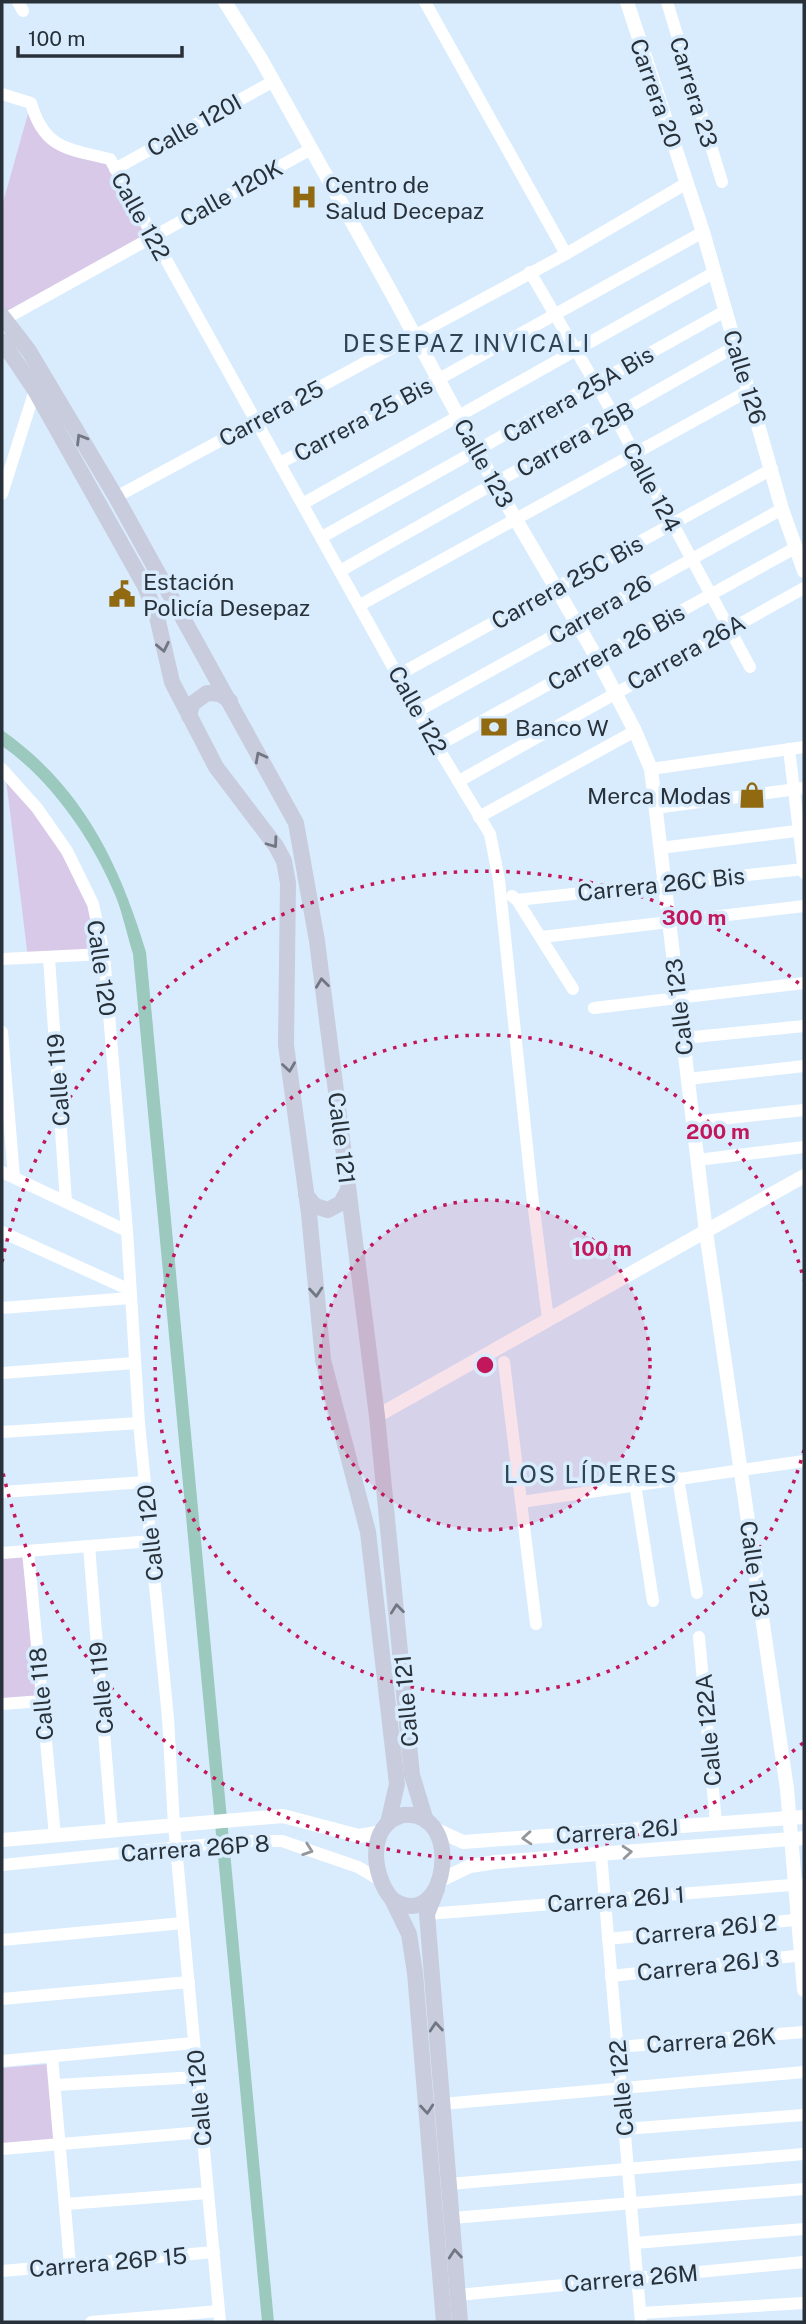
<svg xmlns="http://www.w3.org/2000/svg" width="806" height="2324" viewBox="0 0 806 2324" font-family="'Public Sans',sans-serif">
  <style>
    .green { fill: #d8c9e8 }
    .water { fill: #9bc9bd }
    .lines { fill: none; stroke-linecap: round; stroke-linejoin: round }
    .minor { stroke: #fff; stroke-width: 12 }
    .tertiary { stroke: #fff; stroke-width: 14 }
    .secondary { stroke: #c8ccdd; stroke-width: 16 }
    .oneway { stroke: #707783 }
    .oneway2 { stroke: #94989c }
    .ring { fill: none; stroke: #c2185b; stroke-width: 3.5; stroke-dasharray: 3.5 7 }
    .labels { text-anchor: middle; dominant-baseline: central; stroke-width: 7; stroke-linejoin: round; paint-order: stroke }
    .street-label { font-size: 23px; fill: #283139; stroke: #d8ecfd }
    .poi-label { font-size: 23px; fill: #283139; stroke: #d8ecfd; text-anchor: start }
    .neighbourhood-label { font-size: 24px; letter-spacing: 2px; fill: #2e4353; stroke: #d8ecfd }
    .centre { fill: #c2185b; stroke: #d8ecfd; stroke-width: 3.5 }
    .ring-label { font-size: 21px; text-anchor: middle; font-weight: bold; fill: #c2185b; stroke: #d8ecfd; stroke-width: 7; stroke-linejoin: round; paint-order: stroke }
  </style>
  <rect width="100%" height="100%" fill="#d8ecfd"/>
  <g class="green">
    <polygon points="31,103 47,138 110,159 152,236 10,315 2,307 2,206"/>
    <polygon points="5,771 37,808 93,904 104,954 28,958"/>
    <polygon points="28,1551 42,1701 2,1704 2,1553"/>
    <polygon points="48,2064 55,2139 2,2144 2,2068"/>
  </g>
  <path class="water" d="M2,730C81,785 119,862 146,952L274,2322H262L133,954C127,935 123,915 116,897C93,841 52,781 2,746Z"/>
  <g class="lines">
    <g class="minor">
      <polyline points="18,2 23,11"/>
      <polyline points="425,2 566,254"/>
      <polyline points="667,2 722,182"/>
      <path d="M2,94L31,103C44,149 68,149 110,159L437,746L490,834L499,880L532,1194L548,1319"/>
      <polyline points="115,169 272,82"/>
      <polyline points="530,272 615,417 750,667"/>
      <polyline points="5,319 311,149"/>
      <polyline points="280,463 439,379 703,232"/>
      <polyline points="2,494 35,390"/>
      <polyline points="116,497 566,254 687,183"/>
      <polyline points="304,503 715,272"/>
      <polyline points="322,537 725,311"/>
      <polyline points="340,571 736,346"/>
      <polyline points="360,605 748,391"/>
      <polyline points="398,675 772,469"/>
      <polyline points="418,711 782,509"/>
      <polyline points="437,746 795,548"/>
      <polyline points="789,749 804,873"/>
      <polyline points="2,769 37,808 67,851 93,904 104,954 127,1231 139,1423 168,1718 174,1825 220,2322"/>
      <polyline points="651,769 804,747"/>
      <polyline points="459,781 804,588"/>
      <polyline points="655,808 804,788"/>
      <polyline points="479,817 635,731"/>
      <polyline points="660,848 804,830"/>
      <polyline points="512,896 517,900 573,989"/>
      <polyline points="517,900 804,869"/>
      <polyline points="542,937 804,906"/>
      <polyline points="49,958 66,1202"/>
      <polyline points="2,959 104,954"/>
      <polyline points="594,1008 804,983"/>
      <polyline points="2,1032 14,1177"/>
      <polyline points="684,1038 804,1026"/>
      <polyline points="687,1079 804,1066"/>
      <polyline points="693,1122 804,1110"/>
      <polyline points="697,1160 804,1147"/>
      <polyline points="2,1172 127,1231"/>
      <polyline points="2,1232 130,1290"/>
      <polyline points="2,1308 130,1298"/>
      <polyline points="504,1362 536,1624"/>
      <polyline points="2,1373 134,1363"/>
      <polyline points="2,1432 139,1423"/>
      <polyline points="678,1478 697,1593"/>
      <polyline points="635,1484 653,1601"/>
      <polyline points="2,1492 145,1482"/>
      <polyline points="521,1502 804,1461"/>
      <polyline points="89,1546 112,1831"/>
      <polyline points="28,1551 55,1836"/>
      <polyline points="2,1553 152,1541"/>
      <polyline points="699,1637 716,1823"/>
      <polyline points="2,1704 42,1701"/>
      <polyline points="601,1854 641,2322"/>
      <polyline points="2,1865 241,1841 282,1841 358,1867 380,1880"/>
      <polyline points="427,1914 804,1884"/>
      <polyline points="608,1939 804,1919"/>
      <polyline points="2,1940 183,1923"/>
      <polyline points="611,1976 804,1955"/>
      <polyline points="2,1999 189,1982"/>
      <polyline points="617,2047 804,2032"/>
      <polyline points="52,2057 70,2265"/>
      <polyline points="2,2061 194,2043"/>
      <polyline points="56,2085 198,2077"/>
      <polyline points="442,2104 804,2072"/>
      <polyline points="625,2129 804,2115"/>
      <polyline points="2,2149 203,2132"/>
      <polyline points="449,2184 804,2154"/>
      <polyline points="66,2204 208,2193"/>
      <polyline points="452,2218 804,2189"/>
      <polyline points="635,2243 804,2229"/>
      <polyline points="2,2271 214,2252"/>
      <polyline points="458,2295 804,2262"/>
      <polyline points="641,2313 804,2303"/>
      <polyline points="91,2322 219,2311"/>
    </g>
    <g class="tertiary">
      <polyline points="225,2 261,59 391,292 495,484 597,658 635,731 651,769 706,1232 787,1789 804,1990"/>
      <polyline points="627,2 703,232 782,509 804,571"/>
      <polyline points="377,1416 804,1176"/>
      <polyline points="433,1828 463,1842 804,1817"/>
      <polyline points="2,1840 283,1816 359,1836 382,1832"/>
      <polyline points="441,1880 470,1866 496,1862 804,1838"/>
    </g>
    <g class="secondary">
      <polyline points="2,316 29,351 116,497 296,823 317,941 377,1416 412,1775 426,1821"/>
      <polyline points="2,341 35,390 145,586 157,617 172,682 216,767 276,846 284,861 288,883 286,1045 309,1214 323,1360 368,1532 397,1784 388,1823"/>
      <polyline points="189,716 192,704 207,693 220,694 230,701"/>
      <polyline points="306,1195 315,1206 328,1210 341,1203 348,1190"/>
      <path d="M403,1815C466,1808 447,1937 392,1899C372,1876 366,1825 403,1815Z"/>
      <polyline points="437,1889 427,1914 460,2322"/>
      <polyline points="392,1899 409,1934 415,1973 444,2322"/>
    </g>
  </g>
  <defs><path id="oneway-chevron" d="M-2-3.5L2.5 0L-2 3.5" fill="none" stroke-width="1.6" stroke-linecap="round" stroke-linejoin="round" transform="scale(1.75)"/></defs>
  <g class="oneway">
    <use href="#oneway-chevron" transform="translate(81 439) rotate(-121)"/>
    <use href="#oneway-chevron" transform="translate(163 647) rotate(78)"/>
    <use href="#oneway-chevron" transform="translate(260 757) rotate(-118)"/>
    <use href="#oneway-chevron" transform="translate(273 843) rotate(54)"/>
    <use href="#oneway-chevron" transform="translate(322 983) rotate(-97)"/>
    <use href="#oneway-chevron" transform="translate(289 1067) rotate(82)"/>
    <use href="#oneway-chevron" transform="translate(316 1292) rotate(85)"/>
    <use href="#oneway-chevron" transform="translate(397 1609) rotate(-96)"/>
    <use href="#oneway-chevron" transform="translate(436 2027) rotate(-95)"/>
    <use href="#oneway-chevron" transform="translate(427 2109) rotate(85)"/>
    <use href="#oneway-chevron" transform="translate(455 2254) rotate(-95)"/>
  </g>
  <g class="oneway2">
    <use href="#oneway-chevron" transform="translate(527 1838) rotate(176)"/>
    <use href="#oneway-chevron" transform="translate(308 1850) rotate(19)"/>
    <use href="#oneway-chevron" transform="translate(627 1852) rotate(-5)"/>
  </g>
  <circle cx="485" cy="1365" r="165" fill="#c2185b" fill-opacity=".12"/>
  <g class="ring">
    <circle cx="485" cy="1365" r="165"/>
    <path d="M804 1450A330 330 0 1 1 804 1280"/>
    <path d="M803 1743A494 494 0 0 1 2 1468M2 1262A494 494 0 0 1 803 987"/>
  </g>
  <defs>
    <symbol id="hospital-bare" viewBox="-9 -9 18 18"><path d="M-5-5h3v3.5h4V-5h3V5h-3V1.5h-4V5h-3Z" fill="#916911" stroke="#d8ecfd" stroke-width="2.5" paint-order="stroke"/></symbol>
    <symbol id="civic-bare" viewBox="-9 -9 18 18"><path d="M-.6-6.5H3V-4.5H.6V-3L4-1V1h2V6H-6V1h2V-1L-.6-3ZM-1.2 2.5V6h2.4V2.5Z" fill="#916911" stroke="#d8ecfd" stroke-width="2.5" paint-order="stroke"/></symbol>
    <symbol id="bank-bare" viewBox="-9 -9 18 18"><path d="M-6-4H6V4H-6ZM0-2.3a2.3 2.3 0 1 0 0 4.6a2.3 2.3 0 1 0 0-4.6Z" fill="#916911" stroke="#d8ecfd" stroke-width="2.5" paint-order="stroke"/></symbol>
    <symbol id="shop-bare" viewBox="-9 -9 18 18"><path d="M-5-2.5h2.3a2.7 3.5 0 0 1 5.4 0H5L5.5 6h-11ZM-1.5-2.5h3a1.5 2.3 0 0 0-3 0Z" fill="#916911" stroke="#d8ecfd" stroke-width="2.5" paint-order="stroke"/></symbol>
  </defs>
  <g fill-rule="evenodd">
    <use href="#hospital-bare" x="285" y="178" width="38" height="38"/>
    <use href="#civic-bare" x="103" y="575" width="38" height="38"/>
    <use href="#bank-bare" x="475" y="708" width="38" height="38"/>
    <use href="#shop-bare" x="733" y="776" width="38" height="38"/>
  </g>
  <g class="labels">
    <g class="street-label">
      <text transform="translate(694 92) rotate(73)">Carrera 23</text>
      <text transform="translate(656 93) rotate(71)">Carrera 20</text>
      <text transform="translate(194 125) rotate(-29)">Calle 120I</text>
      <text transform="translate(231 193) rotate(-29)">Calle 120K</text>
      <text transform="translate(141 216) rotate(61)">Calle 122</text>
      <text transform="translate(745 377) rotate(73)">Calle 126</text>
      <text transform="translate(578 394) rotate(-30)">Carrera 25A Bis</text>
      <text transform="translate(271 413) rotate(-28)">Carrera 25</text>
      <text transform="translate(363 419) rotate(-28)">Carrera 25 Bis</text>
      <text transform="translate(575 439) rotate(-29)">Carrera 25B</text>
      <text transform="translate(484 463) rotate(61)">Calle 123</text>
      <text transform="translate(652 487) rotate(62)">Calle 124</text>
      <text transform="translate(567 582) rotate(-29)">Carrera 25C Bis</text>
      <text transform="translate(600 609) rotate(-30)">Carrera 26</text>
      <text transform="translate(616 647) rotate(-29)">Carrera 26 Bis</text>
      <text transform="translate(686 652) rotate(-29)">Carrera 26A</text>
      <text transform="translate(418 710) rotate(61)">Calle 122</text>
      <text transform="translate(661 884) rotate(-6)">Carrera 26C Bis</text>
      <text transform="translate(102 968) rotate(82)">Calle 120</text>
      <text transform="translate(679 1007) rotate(-97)">Calle 123</text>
      <text transform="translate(58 1080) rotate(-94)">Calle 119</text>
      <text transform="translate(342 1138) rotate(83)">Calle 121</text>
      <text transform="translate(150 1533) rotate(-96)">Calle 120</text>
      <text transform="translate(755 1569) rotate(82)">Calle 123</text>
      <text transform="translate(101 1688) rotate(-95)">Calle 119</text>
      <text transform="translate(41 1694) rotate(-95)">Calle 118</text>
      <text transform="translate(406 1701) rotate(-95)">Calle 121</text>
      <text transform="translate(708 1730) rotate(-95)">Calle 122A</text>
      <text transform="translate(617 1831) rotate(-4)">Carrera 26J</text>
      <text transform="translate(195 1848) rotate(-4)">Carrera 26P 8</text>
      <text transform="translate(616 1899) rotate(-4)">Carrera 26J 1</text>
      <text transform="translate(706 1929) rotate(-6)">Carrera 26J 2</text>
      <text transform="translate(708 1965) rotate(-6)">Carrera 26J 3</text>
      <text transform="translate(711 2040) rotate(-4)">Carrera 26K</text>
      <text transform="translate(621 2088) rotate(-95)">Calle 122</text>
      <text transform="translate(199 2098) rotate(-95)">Calle 120</text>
      <text transform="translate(108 2262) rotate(-5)">Carrera 26P 15</text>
      <text transform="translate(631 2278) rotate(-5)">Carrera 26M</text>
    </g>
    <g class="poi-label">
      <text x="325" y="184">Centro de<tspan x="325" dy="26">Salud Decepaz</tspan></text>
      <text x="143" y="581">Estación<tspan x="143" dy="26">Policía Desepaz</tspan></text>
      <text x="515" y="727">Banco W</text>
      <text x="731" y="795" text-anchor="end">Merca Modas</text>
    </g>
    <g class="neighbourhood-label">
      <text x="467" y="343">DESEPAZ INVICALI</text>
      <text x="591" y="1474">LOS LÍDERES</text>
    </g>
  </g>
  <circle cx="485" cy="1365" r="10" class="centre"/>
  <g class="ring-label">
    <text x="694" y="925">300 m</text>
    <text x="718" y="1139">200 m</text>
    <text x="602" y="1256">100 m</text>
  </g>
  <rect width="806" height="2324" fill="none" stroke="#283139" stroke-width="7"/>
  <path d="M18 46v10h164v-10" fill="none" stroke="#283139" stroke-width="3.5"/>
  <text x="28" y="46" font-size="21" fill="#283139" stroke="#d8ecfd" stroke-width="5" paint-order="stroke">100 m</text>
</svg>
